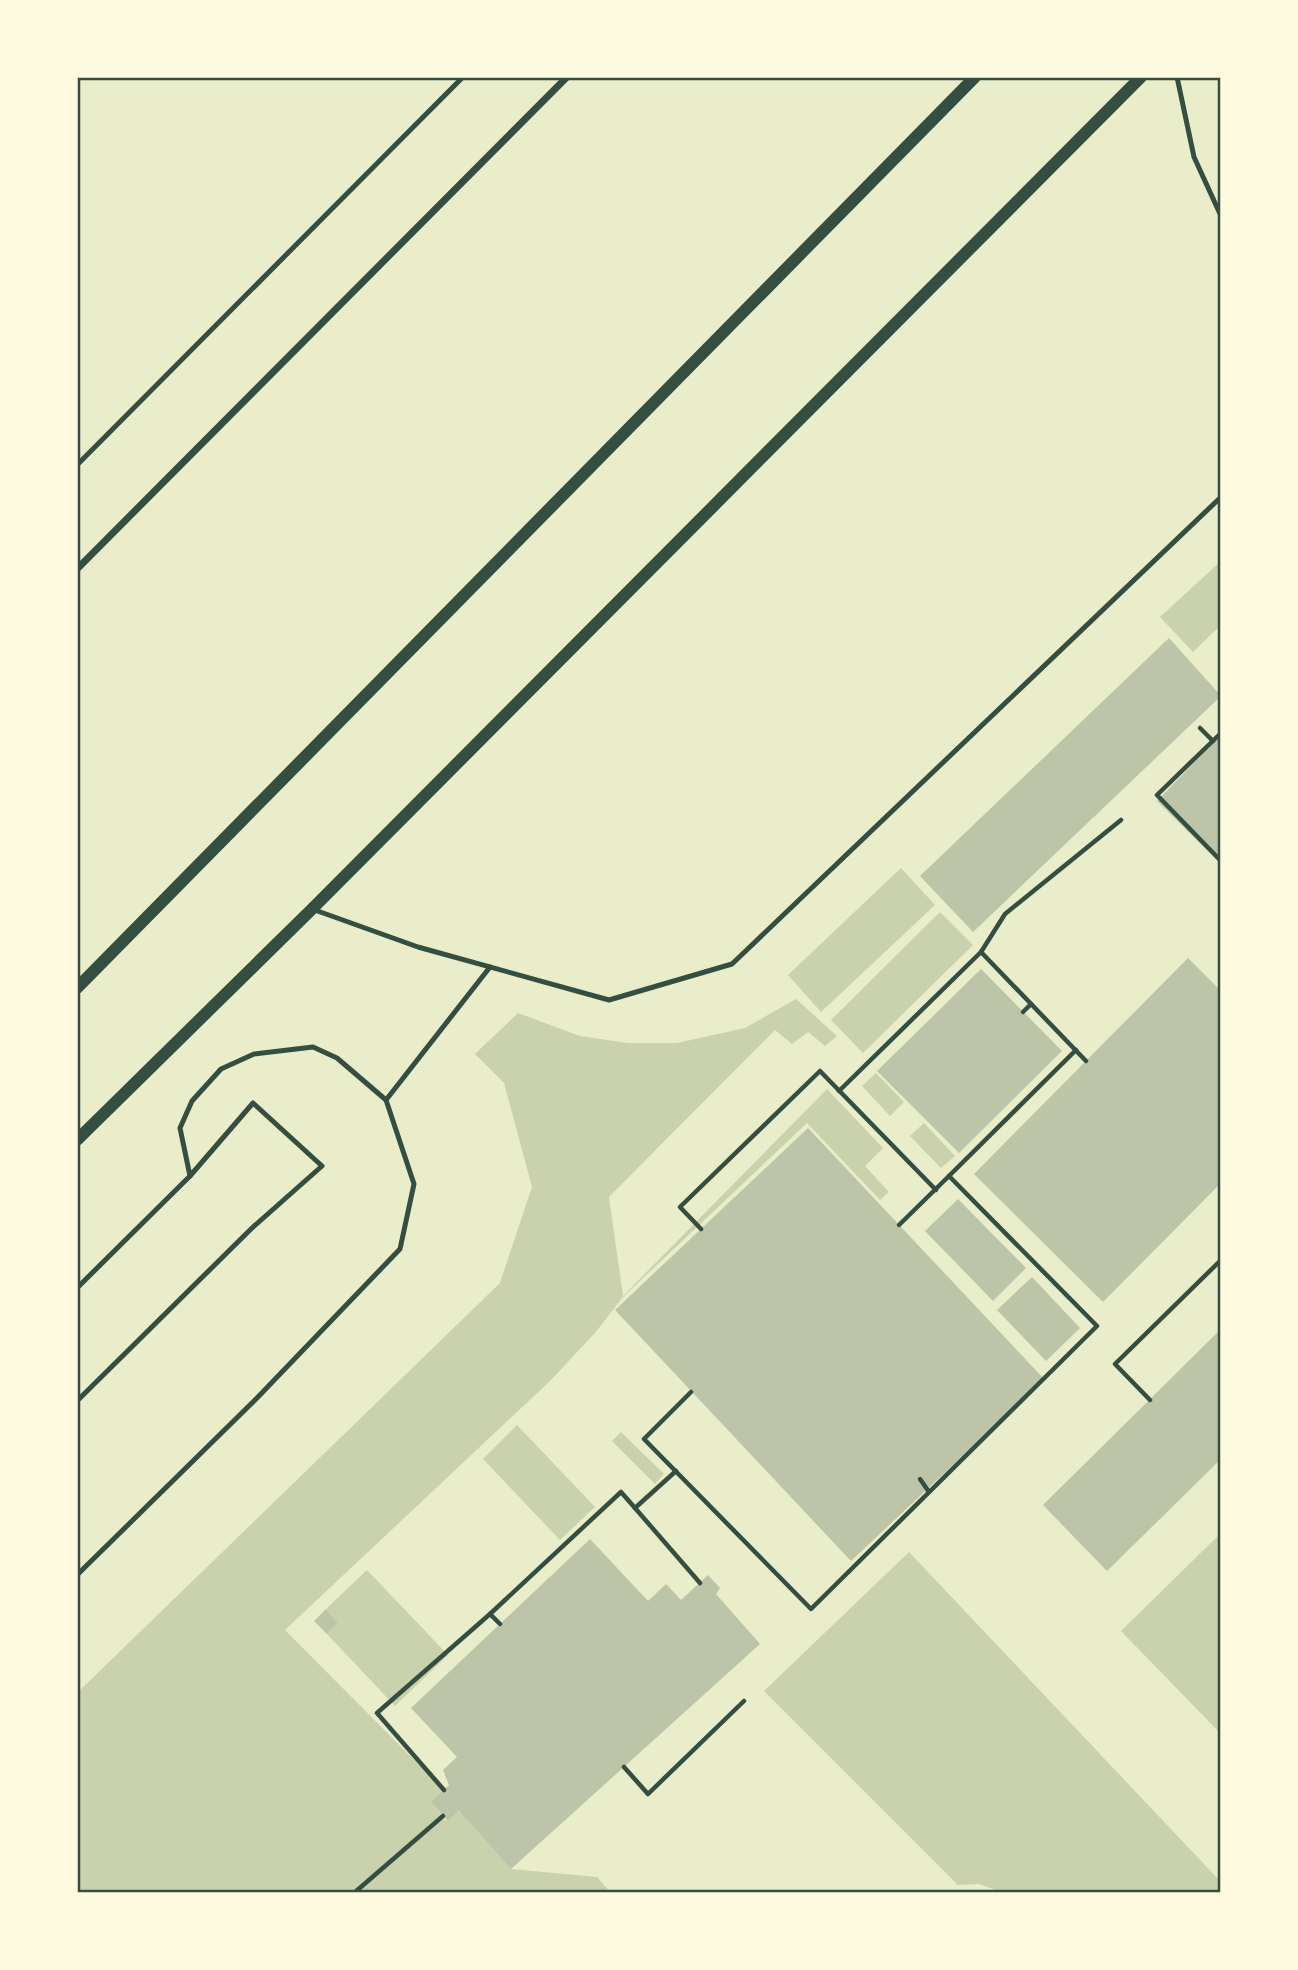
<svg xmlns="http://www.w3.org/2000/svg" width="1298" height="1970" viewBox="0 0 1298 1970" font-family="'Alegreya Sans',sans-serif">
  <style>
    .green { fill: #cad2ad }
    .building { fill: #bcc5a7 }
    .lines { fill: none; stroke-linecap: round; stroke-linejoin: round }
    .path { stroke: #344e41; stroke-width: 4.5 }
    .service { stroke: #344e41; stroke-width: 5 }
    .minor { stroke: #344e41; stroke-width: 7 }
    .tertiary { stroke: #344e41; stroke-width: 12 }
    .neatline { fill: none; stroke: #344e41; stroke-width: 2.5 }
  </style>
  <rect width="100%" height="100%" fill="#e9edc9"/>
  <g class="green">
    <polygon points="1221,561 1221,625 1193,652 1160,617"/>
    <polygon points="901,868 935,905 821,1012 788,975"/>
    <polygon points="940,912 973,945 863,1053 831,1020"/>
    <polygon points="796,999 837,1036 825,1046 808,1032 792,1044 775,1030 609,1197 623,1296 827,1089 883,1148 865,1166 889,1192 880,1200 807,1123 623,1297 595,1333 550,1381 285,1630 444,1790 431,1802 443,1816 354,1893 77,1893 77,1693 500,1283 532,1187 504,1083 475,1054 518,1013 580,1036 628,1043 677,1043 745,1028"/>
    <polygon points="876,1073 904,1102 890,1116 862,1086"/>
    <polygon points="924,1123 955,1156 941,1168 910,1136"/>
    <polygon points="517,1425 595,1507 560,1540 483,1459"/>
    <polygon points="621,1432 664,1474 655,1484 612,1441"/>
    <polygon points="1221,1533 1221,1734 1121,1631"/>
    <polygon points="909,1552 1221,1882 1221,1893 1004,1893 979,1884 958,1885 764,1691"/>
    <polygon points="367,1570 448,1655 395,1706 327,1634 338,1623 326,1609"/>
    <polygon points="459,1811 511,1869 597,1877 611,1893 355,1893 443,1819 448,1821"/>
  </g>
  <g class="building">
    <polygon points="1169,638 1221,696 973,932 920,876"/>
    <polygon points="1221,735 1221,864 1157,801"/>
    <polygon points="1188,958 1221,991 1221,1183 1103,1302 974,1174"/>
    <polygon points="981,969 1062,1051 959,1153 877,1071"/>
    <polygon points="808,1128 1044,1379 851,1561 615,1310"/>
    <polygon points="958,1199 1026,1268 993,1301 925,1231"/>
    <polygon points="1032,1277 1080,1328 1046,1361 997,1310"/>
    <polygon points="1221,1329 1221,1459 1107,1571 1043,1505"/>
    <polygon points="590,1539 648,1601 666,1584 681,1600 708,1575 720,1588 716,1594 760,1644 511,1869 459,1811 448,1821 431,1802 449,1785 443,1770 457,1757 411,1708"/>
    <polygon points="326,1609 338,1623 327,1634 314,1621"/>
  </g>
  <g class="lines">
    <g class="path">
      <polyline points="1200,728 1213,741"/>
      <polyline points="1221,733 1157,795 1221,861"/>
      <polyline points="1023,1012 1031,1004"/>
      <polyline points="1086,1061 981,952 1005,914 1121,820"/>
      <polyline points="839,1091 981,952"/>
      <polyline points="899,1225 949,1176"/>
      <polyline points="701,1229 680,1207 820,1071 936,1190"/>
      <polyline points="691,1392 644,1439 811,1609 1097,1326 949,1176 1076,1050"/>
      <polyline points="1150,1400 1115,1364 1221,1260"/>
      <polyline points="920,1479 929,1492"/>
      <polyline points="635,1508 700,1583"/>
      <polyline points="500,1624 490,1614 621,1492 635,1508 676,1471"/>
      <polyline points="624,1767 648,1794 744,1701"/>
      <polyline points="444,1790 377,1713 490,1614"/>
      <polyline points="354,1893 443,1816"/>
    </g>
    <g class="service">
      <polyline points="1177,77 1194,157 1221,216"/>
      <polyline points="77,465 463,77"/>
      <polyline points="312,909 418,947 609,1000 732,964 1221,497"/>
      <polyline points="386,1100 490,967"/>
      <polyline points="77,1288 190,1176"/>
      <polyline points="77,1401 252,1228 322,1166 253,1103 190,1176 180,1128 192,1101 221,1069 254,1054 313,1047 337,1058 386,1100 414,1184 400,1249 257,1398 77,1575"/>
    </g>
    <polyline class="minor" points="77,569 567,77"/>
    <g class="tertiary">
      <polyline points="77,988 975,77"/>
      <polyline points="77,1140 312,909 1141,77"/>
    </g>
  </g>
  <rect width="1298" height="1970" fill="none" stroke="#fefae0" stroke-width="158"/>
  <rect x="79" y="79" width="1140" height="1812" class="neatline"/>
</svg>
